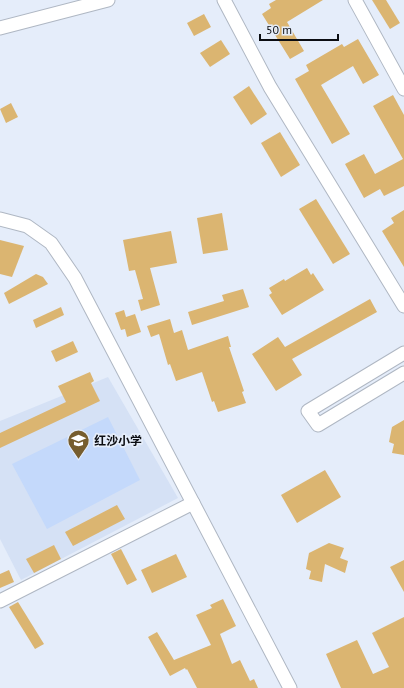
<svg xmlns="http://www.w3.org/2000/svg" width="404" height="688" viewBox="0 0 404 688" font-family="'PT Sans','Noto Sans SC',sans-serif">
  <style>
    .built { fill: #d5e1f5 }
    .green { fill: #c4d9fb }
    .building { fill: #dbb571 }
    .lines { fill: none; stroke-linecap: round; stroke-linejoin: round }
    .minor-casing { stroke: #afb7c3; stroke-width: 15 }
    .minor { stroke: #fff; stroke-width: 13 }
    .labels { text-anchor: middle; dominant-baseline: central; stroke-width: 3.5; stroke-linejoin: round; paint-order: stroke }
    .poi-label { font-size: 12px; font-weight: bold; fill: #0b0d12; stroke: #e5edfa; text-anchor: start }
  </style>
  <rect width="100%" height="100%" fill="#e5edfa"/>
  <polygon class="built" points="108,377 178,498 21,580 0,539 0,421"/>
  <polygon class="green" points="108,417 140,480 47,529 12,464"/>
  <g class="building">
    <polygon points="276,0 323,0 287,22 304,51 290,59 262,14 271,8 269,4"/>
    <polygon points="372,0 386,0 400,23 390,29"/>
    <polygon points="204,14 211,27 194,36 187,23"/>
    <polygon points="358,39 379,75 363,84 353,66 321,85 350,134 332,144 295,79 309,71 306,65 342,44 344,47"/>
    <polygon points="221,40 230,54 210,67 200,53"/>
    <polygon points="249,86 267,114 251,125 233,97"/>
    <polygon points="393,95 404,115 404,186 384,196 380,189 364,198 345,164 364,154 375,174 403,159 373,106"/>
    <polygon points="11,103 18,117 6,123 0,109"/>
    <polygon points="280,132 300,165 281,177 261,143"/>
    <polygon points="316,199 350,254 333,264 299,209"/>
    <polygon points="404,210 404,267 382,231 394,223 391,218"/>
    <polygon points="222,213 228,250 203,254 197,218"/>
    <polygon points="171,231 177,263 150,268 160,305 141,311 138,300 143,299 135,270 129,271 123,240"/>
    <polygon points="0,240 24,246 12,277 0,274"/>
    <polygon points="307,268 311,275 313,273 324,290 282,315 269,295 272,293 269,288 284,279 285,281"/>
    <polygon points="36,274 43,277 48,284 9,304 4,293"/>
    <polygon points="243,289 249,307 192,325 188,312 224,301 222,295"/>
    <polygon points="370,299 377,312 292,359 302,375 276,391 252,354 278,337 285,347"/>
    <polygon points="61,307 64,315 36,328 33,320"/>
    <polygon points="124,310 126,317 135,314 141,332 127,337 125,329 121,330 115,313"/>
    <polygon points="170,319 174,333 182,330 188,350 228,336 231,347 229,347 244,391 242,392 246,403 218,412 214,401 212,402 202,372 176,381 170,364 168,365 159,334 151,337 147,326"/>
    <polygon points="73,341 78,352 56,362 51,351"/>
    <polygon points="90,372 94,381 91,383 100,401 0,448 0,433 66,402 58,386"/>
    <polygon points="404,420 404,455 392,453 394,444 389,442 392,427"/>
    <polygon points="325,470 341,497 297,523 281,495"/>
    <polygon points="117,505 125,519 73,546 65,532"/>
    <polygon points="329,543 344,548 340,558 348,561 345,573 325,564 322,582 309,579 311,571 306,569 309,553"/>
    <polygon points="54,545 61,559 34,573 26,559"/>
    <polygon points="121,549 137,580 127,585 111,554"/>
    <polygon points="176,554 187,577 152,593 141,570"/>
    <polygon points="404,560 404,592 390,567"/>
    <polygon points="9,570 14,582 0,588 0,574"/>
    <polygon points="223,599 236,626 220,634 232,664 240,660 250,681 254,679 258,688 197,688 187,669 186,670 185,668 170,676 148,637 157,632 174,660 211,645 196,615 212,608 210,605"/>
    <polygon points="18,602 44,644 35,649 9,607"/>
    <polygon points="404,617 404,688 341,688 326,654 357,640 373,674 389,667 372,633"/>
  </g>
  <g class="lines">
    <defs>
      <g id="minor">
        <polyline points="224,0 270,87 404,306"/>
        <polyline points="355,0 404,89"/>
        <polyline points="0,28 108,0"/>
        <polyline points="0,219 27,226 51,243 75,278 290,688"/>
        <polyline points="404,353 308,411 318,425 404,373"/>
        <polyline points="0,601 193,503"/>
      </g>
    </defs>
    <use href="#minor" class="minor-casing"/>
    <use href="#minor" class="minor"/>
  </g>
  <defs>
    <symbol id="school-pin" viewBox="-11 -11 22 30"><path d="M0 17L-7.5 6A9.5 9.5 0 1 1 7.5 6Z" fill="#765d2e" stroke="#e5edfa"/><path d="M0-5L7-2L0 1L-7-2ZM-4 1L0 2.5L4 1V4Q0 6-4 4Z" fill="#fff"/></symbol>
  </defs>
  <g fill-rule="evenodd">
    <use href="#school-pin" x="66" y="428" width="25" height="34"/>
  </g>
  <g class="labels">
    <g class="poi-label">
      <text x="94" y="440">红沙小学</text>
    </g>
  </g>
  <path d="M260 34v6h78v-6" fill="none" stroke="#0b0d12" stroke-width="2"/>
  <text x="266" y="34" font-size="12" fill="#0b0d12" stroke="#e5edfa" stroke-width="3" paint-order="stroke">50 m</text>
</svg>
